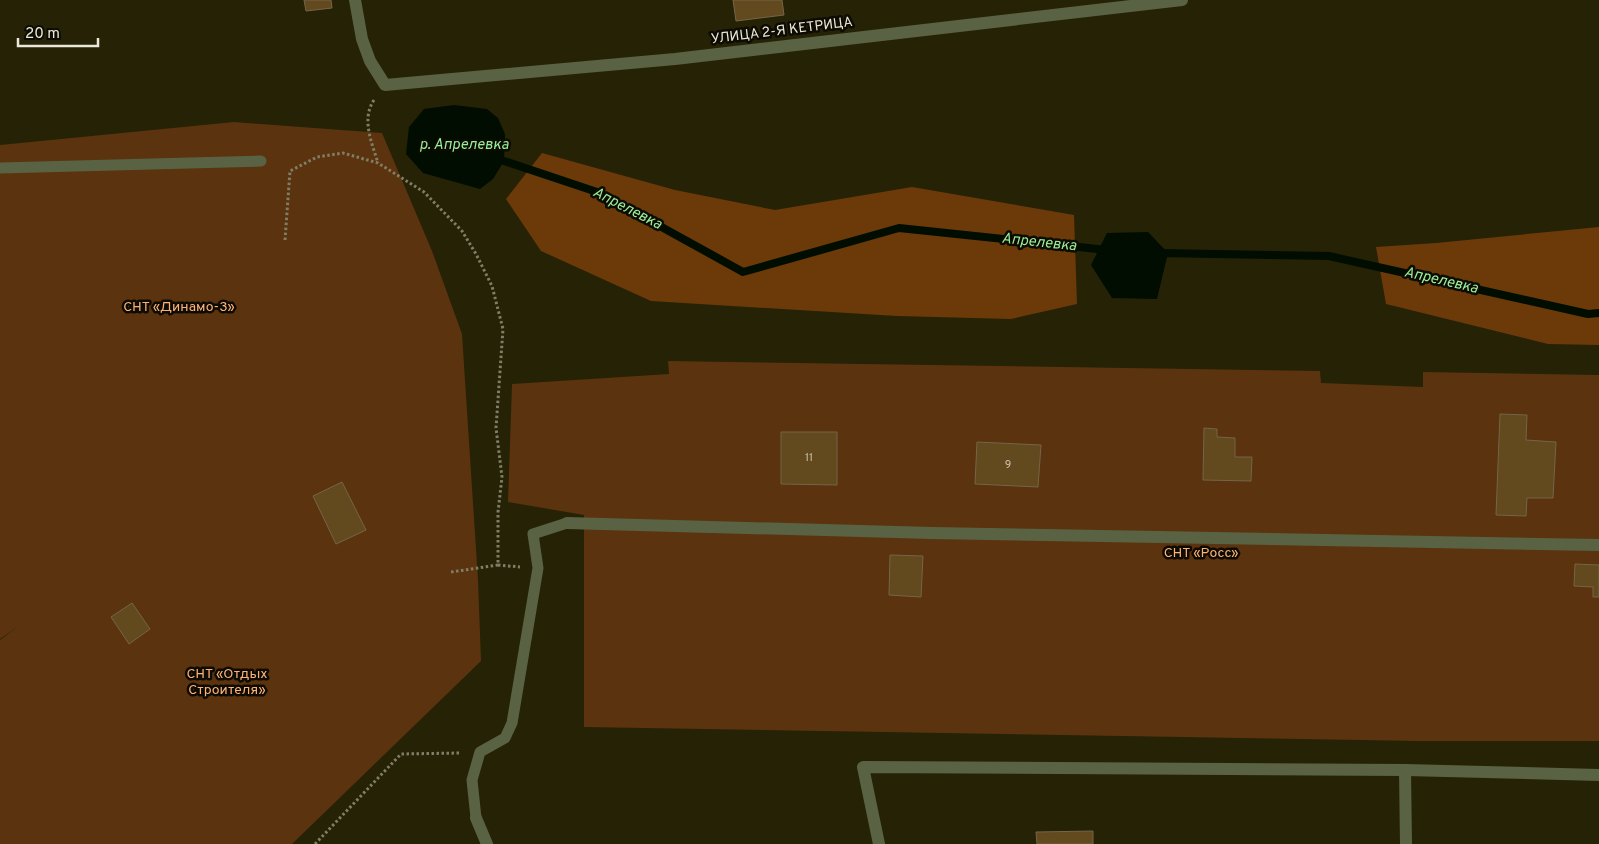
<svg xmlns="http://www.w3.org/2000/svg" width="1599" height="844" viewBox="0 0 1599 844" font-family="Overpass,sans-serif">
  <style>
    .green { fill: #5b330e }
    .forest { fill: #6c3a09 }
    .water { fill: #000d00 }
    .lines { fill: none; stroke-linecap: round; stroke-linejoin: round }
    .stream { stroke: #000d00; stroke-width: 8 }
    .building { fill: #62491e; stroke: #75654a }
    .path { stroke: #817e67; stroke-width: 3; stroke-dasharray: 2.5 2.5; stroke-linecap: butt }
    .lane { stroke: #596343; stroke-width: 11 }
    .street { stroke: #596343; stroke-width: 12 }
    .labels { text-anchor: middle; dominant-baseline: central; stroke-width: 5; stroke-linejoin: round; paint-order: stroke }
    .number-label { font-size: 11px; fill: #c8c0aa }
    .street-label { font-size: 14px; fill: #eae8d8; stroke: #0d0b02 }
    .park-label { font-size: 14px; fill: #fdb278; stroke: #0d0b02 }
    .water-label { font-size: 15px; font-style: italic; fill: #99ef99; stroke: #0d0b02 }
  </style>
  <rect width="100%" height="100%" fill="#262206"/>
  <g class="green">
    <polygon points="234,122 382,133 432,251 462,334 478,580 481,661 292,844 0,844 0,640 19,626 0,639 0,145"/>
    <polygon points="668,361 1320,371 1321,383 1423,387 1423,372 1599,375 1599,741 1419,741 584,727 584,515 508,502 512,384 669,374"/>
  </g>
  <g class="forest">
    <polygon points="542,153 675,190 775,210 912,187 1074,215 1077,304 1011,319 897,316 651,301 541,251 506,199"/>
    <polygon points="1599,227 1599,345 1548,344 1386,304 1376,247 1436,243"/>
  </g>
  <g class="water">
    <polygon points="454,105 487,109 498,118 505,134 504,161 493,179 480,189 423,173 406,154 409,127 424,109"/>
    <polygon points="1148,232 1168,253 1157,299 1112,298 1091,265 1107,233"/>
  </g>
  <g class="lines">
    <g class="stream">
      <polyline points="504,161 600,193 743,272 899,228 1107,250"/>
      <polyline points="1159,253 1329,256 1588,314 1599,313"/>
    </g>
  </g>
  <g class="building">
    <polygon points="304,0 331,0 332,8 306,11"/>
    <polygon points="733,0 782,0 784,15 736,21"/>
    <polygon points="1500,414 1527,415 1526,440 1556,442 1553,498 1527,498 1526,516 1496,515"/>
    <polygon points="1204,428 1217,429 1217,437 1235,438 1235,457 1252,457 1251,481 1203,480"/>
    <polygon points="781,432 837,432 837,485 781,484"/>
    <polygon points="977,442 1041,445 1038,487 975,484"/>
    <polygon points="342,482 366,530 336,544 313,496"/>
    <polygon points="890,555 923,556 921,597 889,595"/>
    <polygon points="1575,564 1599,565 1599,597 1593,597 1593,587 1574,586"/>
    <polygon points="132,603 150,629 129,644 111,617"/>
    <polygon points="1093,831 1093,844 1037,844 1036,832"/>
  </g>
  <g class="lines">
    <g class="path">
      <path d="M374,100C361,119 372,143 378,163"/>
      <polyline points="285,240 290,171 317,157 343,153 378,163 424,192 462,231 476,254 492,286 503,329 496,428 502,477 498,512 498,565 451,572"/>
      <polyline points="498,565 520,567"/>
      <polyline points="315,844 401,754 461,753"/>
    </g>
    <g class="lane">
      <polyline points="0,168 261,161"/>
      <polyline points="476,818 472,780 480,752 505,738 512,723 538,568 533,534 567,523"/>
    </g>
    <g class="street">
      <polyline points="355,0 362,39 370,61 385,85 675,59 1182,0"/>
      <polyline points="567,523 932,533 1599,545"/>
      <polyline points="1405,770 1406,844"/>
      <polyline points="476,818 487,844"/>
      <polyline points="879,844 863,767 1405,770 1599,775"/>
    </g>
  </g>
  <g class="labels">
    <g class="number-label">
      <text x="809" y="458">11</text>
      <text x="1008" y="465">9</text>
    </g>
    <g class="street-label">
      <text transform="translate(782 31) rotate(-7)">УЛИЦА 2-Я КЕТРИЦА</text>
    </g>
    <g class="park-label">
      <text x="179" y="307">СНТ «Динамо-3»</text>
      <text x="1201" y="553">СНТ «Росс»</text>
      <text x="227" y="674">СНТ «Отдых<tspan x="227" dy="16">Строителя»</tspan></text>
    </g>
    <g class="water-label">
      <text x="464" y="145">р. Апрелевка</text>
      <text transform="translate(627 209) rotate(27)">Апрелевка</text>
      <text transform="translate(1039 243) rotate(6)">Апрелевка</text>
      <text transform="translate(1441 281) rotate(13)">Апрелевка</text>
    </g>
  </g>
  <path d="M18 38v8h80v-8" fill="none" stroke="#eae8d8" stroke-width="2.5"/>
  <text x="25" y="38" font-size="15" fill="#eae8d8" stroke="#0d0b02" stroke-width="4" paint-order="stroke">20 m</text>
</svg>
